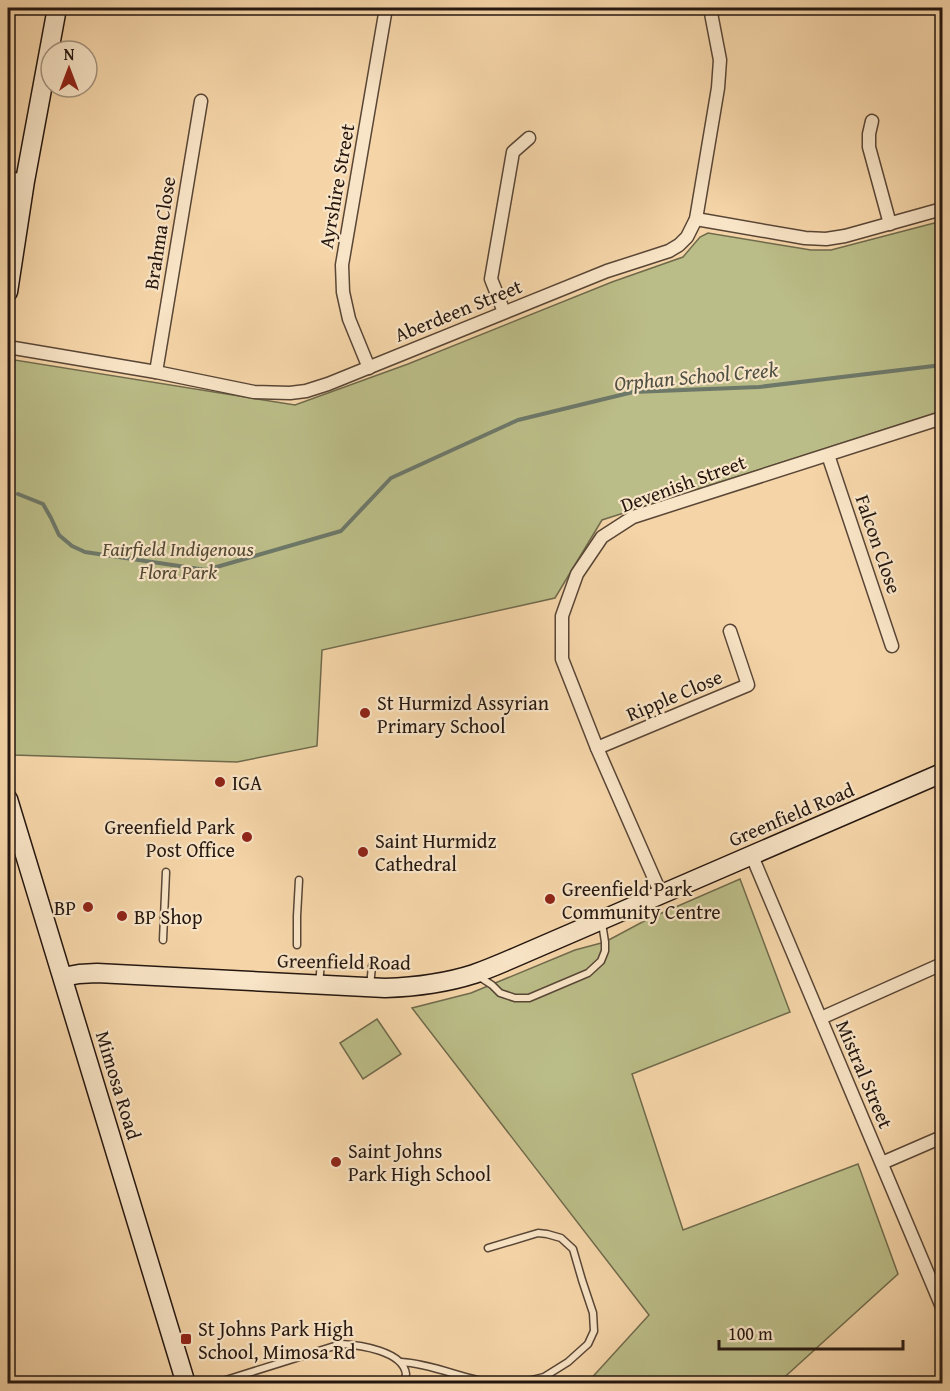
<svg xmlns="http://www.w3.org/2000/svg" width="950" height="1391" viewBox="0 0 950 1391" font-family="'Gentium Book Plus',serif">
  <style>
    .green { fill: #bbbd88; stroke: #706a4c; stroke-width: 1.5 }
    .lines { fill: none; stroke-linecap: round; stroke-linejoin: round }
    .stream { stroke: #6d7869; stroke-width: 4 }
    .lane-casing { stroke: #594636; stroke-width: 9 }
    .street-casing { stroke: #594636; stroke-width: 15 }
    .secondary-casing { stroke: #251710; stroke-width: 21 }
    .lane { stroke: #f8e4c6; stroke-width: 6 }
    .street { stroke: #f8e4c6; stroke-width: 12 }
    .secondary { stroke: #f8e4c6; stroke-width: 18 }
    .poi-dot { fill: #8f2418; stroke: #f8e4c6; stroke-width: 2 }
    .labels { text-anchor: middle; dominant-baseline: central; stroke-width: 4.5; stroke-linejoin: round; paint-order: stroke }
    .street-label { font-size: 20px; fill: #251710; stroke: #f8e4c6 }
    .park-label { font-size: 20px; font-style: italic; fill: #524934; stroke: #f8e4c6 }
    .poi-label { font-size: 20px; fill: #251710; stroke: #f8e4c6; text-anchor: start }
    .water-label { font-size: 21px; font-style: italic; fill: #4f5044; stroke: #f8e4c6 }
  </style>
  <rect width="100%" height="100%" fill="#f5d5a8"/>
  <filter id="stains"><feTurbulence type="fractalNoise" baseFrequency=".00333" numOctaves="4"/><feColorMatrix values="0 0 0 0 .2 0 0 0 0 .09 0 0 0 0 .02 0 0 0 .5 -.17"/></filter>
  <radialGradient id="worn" r=".72"><stop offset=".6" stop-color="#630" stop-opacity="0"/><stop offset="1" stop-color="#630" stop-opacity=".3"/></radialGradient>
  <g class="green">
    <polygon points="942,221 942,411 602,520 555,598 322,650 317,746 237,762 13,755 8,728 8,402 15,360 295,405 408,364 612,282 683,257 700,237 708,233 811,250 831,250"/>
    <polygon points="740,879 790,1012 632,1074 683,1230 858,1164 898,1274 778,1383 587,1383 649,1315 412,1008 471,993 575,950 605,942 648,919"/>
    <polygon points="377,1019 401,1054 363,1079 340,1043"/>
  </g>
  <g class="lines">
    <polyline class="stream" points="18,494 43,504 51,518 59,535 72,546 85,552 206,570 341,531 391,478 518,420 633,392 759,387 942,365"/>
    <defs>
      <g id="lane">
        <polyline points="163,940 166,872"/>
        <polyline points="297,945 297,916 299,880"/>
        <polyline points="478,976 492,985 500,993 515,998 529,998 588,973 601,961 605,951 605,942 602,923"/>
        <polyline points="319,984 321,963"/>
        <polyline points="370,986 372,966"/>
        <polyline points="488,1248 538,1233 547,1234 561,1238 573,1249 582,1280 593,1313 594,1331 588,1344 568,1362 544,1377 515,1384"/>
        <path d="M401,1362C434,1364 465,1380 498,1384"/>
        <path d="M213,1384L341,1344C360,1345 403,1351 406,1374C406,1375 404,1382 404,1384"/>
      </g>
      <g id="street">
        <polyline points="872,121 869,134 869,147 890,224"/>
        <polyline points="8,178 25,181"/>
        <polyline points="696,219 805,238 826,239 845,236 942,209"/>
        <polyline points="504,312 491,279 513,152 529,138"/>
        <polyline points="8,347 156,372 254,392 290,393 306,391 328,384 607,271 669,251 679,245 687,237 696,219 718,88 720,60 710,8"/>
        <polyline points="369,368 349,319 343,292 342,265 386,8"/>
        <polyline points="156,372 201,101"/>
        <polyline points="828,455 892,646"/>
        <polyline points="597,748 748,685 730,631"/>
        <polyline points="752,856 942,1307"/>
        <polyline points="661,894 597,748 562,659 562,616 577,574 602,537 633,517 942,418"/>
        <polyline points="821,1018 942,964"/>
        <polyline points="882,1163 942,1137"/>
      </g>
      <g id="secondary">
        <polyline points="8,292 25,181 57,8"/>
        <polyline points="8,799 186,1384"/>
        <path d="M63,977L79,974L97,973L385,988C415,987 446,983 474,974C491,968 507,961 523,954L942,773"/>
      </g>
    </defs>
    <use href="#lane" class="lane-casing"/>
    <use href="#street" class="street-casing"/>
    <use href="#secondary" class="secondary-casing"/>
    <use href="#lane" class="lane"/>
    <use href="#street" class="street"/>
    <use href="#secondary" class="secondary"/>
  </g>
  <g class="poi-dot">
    <circle cx="365" cy="713" r="6"/>
    <circle cx="220" cy="782" r="6"/>
    <circle cx="247" cy="837" r="6"/>
    <circle cx="363" cy="852" r="6"/>
    <circle cx="550" cy="899" r="6"/>
    <circle cx="88" cy="907" r="6"/>
    <circle cx="122" cy="916" r="6"/>
    <circle cx="336" cy="1162" r="6"/>
    <rect x="180" y="1333" width="12" height="12" rx="3"/>
  </g>
  <g class="labels">
    <g class="street-label">
      <text transform="translate(336 186) rotate(-80)">Ayrshire Street</text>
      <text transform="translate(159 233) rotate(-81)">Brahma Close</text>
      <text transform="translate(458 310) rotate(-22)">Aberdeen Street</text>
      <text transform="translate(683 483) rotate(-20)">Devenish Street</text>
      <text transform="translate(879 544) rotate(71)">Falcon Close</text>
      <text transform="translate(674 695) rotate(-23)">Ripple Close</text>
      <text transform="translate(791 814) rotate(-23)">Greenfield Road</text>
      <text transform="translate(344 961) rotate(1)">Greenfield Road</text>
      <text transform="translate(865 1074) rotate(67)">Mistral Street</text>
      <text transform="translate(119 1085) rotate(73)">Mimosa Road</text>
    </g>
    <g class="park-label">
      <text x="178" y="548">Fairfield Indigenous<tspan x="178" dy="23">Flora Park</tspan></text>
    </g>
    <g class="poi-label">
      <text x="377" y="702">St Hurmizd Assyrian<tspan x="377" dy="23">Primary School</tspan></text>
      <text x="232" y="782">IGA</text>
      <text x="235" y="826" text-anchor="end">Greenfield Park<tspan x="235" dy="23">Post Office</tspan></text>
      <text x="375" y="840">Saint Hurmidz<tspan x="375" dy="23">Cathedral</tspan></text>
      <text x="562" y="888">Greenfield Park<tspan x="562" dy="23">Community Centre</tspan></text>
      <text x="76" y="907" text-anchor="end">BP</text>
      <text x="134" y="916">BP Shop</text>
      <text x="348" y="1150">Saint Johns<tspan x="348" dy="23">Park High School</tspan></text>
      <text x="198" y="1328">St Johns Park High<tspan x="198" dy="23">School, Mimosa Rd</tspan></text>
    </g>
    <g class="water-label">
      <text transform="translate(696 376) rotate(-5)">Orphan School Creek</text>
    </g>
  </g>
  <rect width="950" height="1391" fill="none" stroke="#f5d5a8" stroke-width="30"/>
  <rect x="9" y="9" width="932" height="1373" fill="none" stroke="#251710" stroke-width="3"/>
  <rect x="15" y="15" width="920" height="1361" fill="none" stroke="#251710" stroke-width="1.5"/>
  <g transform="translate(69 69)"><circle r="28" fill="#f8e4c6" stroke="#a4927d" stroke-width="1.5"/>
  <path d="M0-4.5L10 22L0 15L-10 22Z" fill="#8f2418"/>
  <text y="-9" font-size="16" font-weight="bold" text-anchor="middle" fill="#251710">N</text>
  </g>
  <path d="M719 1340v9h184v-9" fill="none" stroke="#251710" stroke-width="3"/>
  <text x="728" y="1340" font-size="18" fill="#251710" stroke="#f8e4c6" stroke-width="4.5" paint-order="stroke">100 m</text>
  <rect width="100%" height="100%" filter="url(#stains)"/>
  <rect width="100%" height="100%" fill="url(#worn)"/>
</svg>
